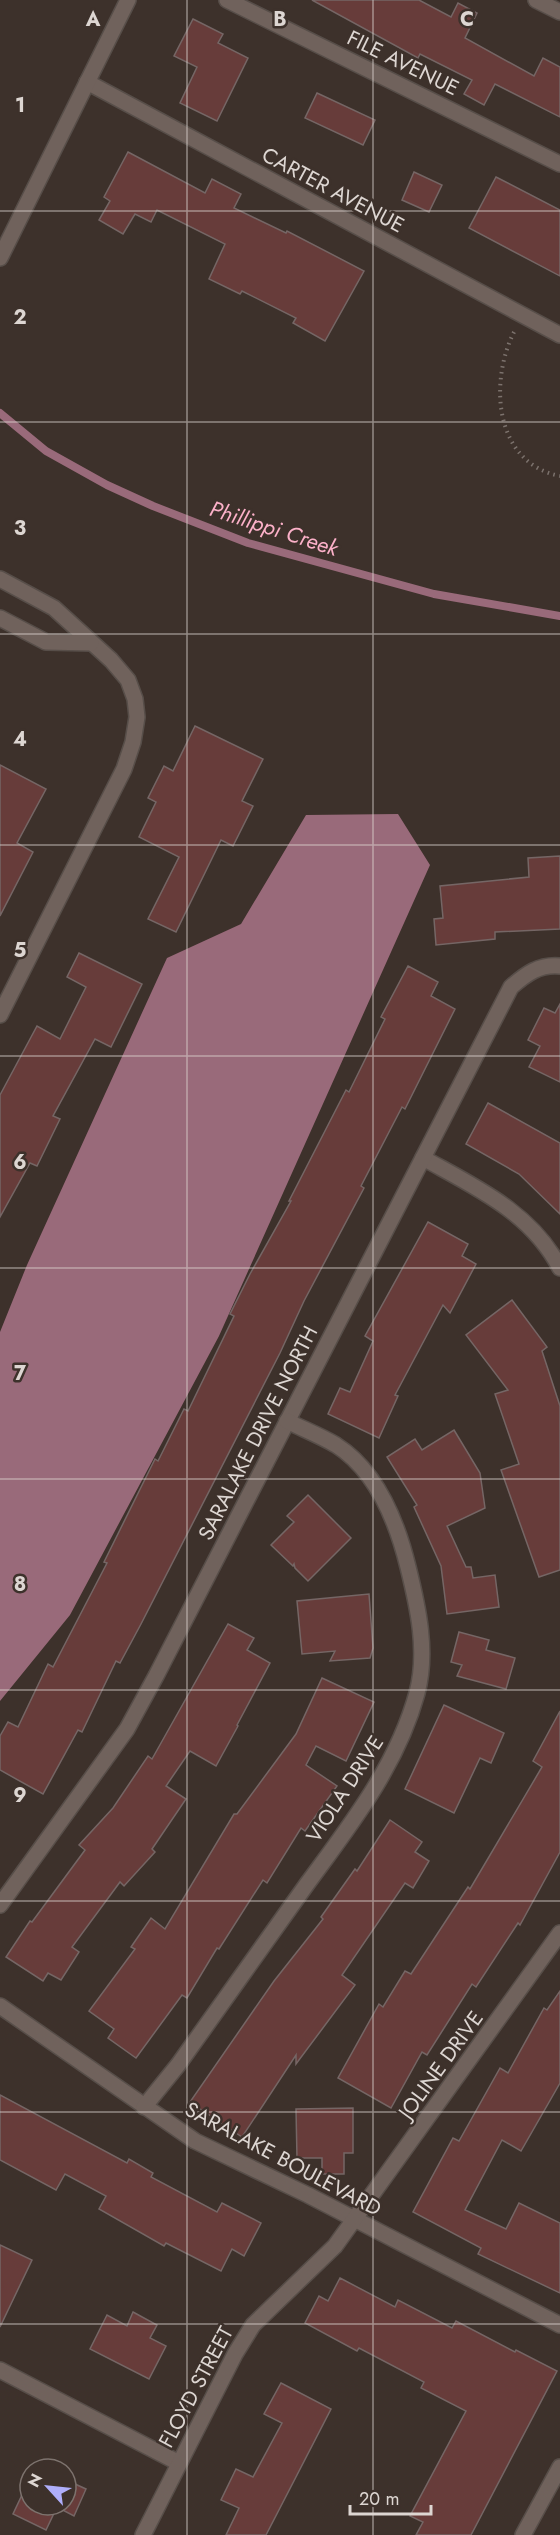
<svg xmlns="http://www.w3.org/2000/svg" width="560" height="2535" viewBox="0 0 560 2535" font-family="Jost,sans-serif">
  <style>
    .water { fill: #996a7a }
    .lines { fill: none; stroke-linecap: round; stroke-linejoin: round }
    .stream { stroke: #996a7a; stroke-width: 8 }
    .building { fill: #673c3a; stroke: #756665; stroke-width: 1.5 }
    .street-casing { stroke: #574e49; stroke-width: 18 }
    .secondary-casing { stroke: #574e49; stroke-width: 18 }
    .path { stroke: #7c726d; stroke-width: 4; stroke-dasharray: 1.5 4.5; stroke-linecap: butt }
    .street { stroke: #70625c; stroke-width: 15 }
    .secondary { stroke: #70625c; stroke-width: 15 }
    .grid { fill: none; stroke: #ddd6d2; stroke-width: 1.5; stroke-opacity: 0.55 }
    .labels { text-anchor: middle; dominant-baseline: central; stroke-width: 5; stroke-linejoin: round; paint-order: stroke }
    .street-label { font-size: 21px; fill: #ddd6d2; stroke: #3d312b }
    .water-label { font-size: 22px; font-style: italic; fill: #fcb1c9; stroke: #3d312b }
    .grid-label { font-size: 20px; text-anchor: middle; font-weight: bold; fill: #ddd6d2; stroke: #3d312b; stroke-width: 5; stroke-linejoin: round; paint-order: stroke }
  </style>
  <rect width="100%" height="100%" fill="#3d312b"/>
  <polygon class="water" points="398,814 430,865 219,1336 70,1615 0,1701 0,1332 27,1265 167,958 241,924 306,815"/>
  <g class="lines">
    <polyline class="stream" points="0,413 46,451 107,485 153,506 248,543 434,594 560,616"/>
  </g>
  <g class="building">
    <polygon points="312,0 419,0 451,17 458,3 477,13 465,38 534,76 543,58 560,67 560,117 495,84 484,105 464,94 472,80 420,54 418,58"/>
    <polygon points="193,19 223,34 218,43 248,58 217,121 180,103 197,67 174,56"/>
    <polygon points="317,93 375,120 363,145 305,118"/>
    <polygon points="128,152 205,193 212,179 241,194 234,208 286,233 287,231 364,271 325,341 293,323 296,318 242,291 240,294 209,279 225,244 157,210 151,222 135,214 123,234 99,220 110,201 104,197"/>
    <polygon points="414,172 442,185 429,212 402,200"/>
    <polygon points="496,177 560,210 560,276 469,228"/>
    <polygon points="195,726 263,759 242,801 253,806 233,846 221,840 176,932 148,919 179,857 139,837 156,802 148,798 164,766 173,771"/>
    <polygon points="0,765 46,789 17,843 33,852 0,916"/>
    <polygon points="560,856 560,929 495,932 495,939 436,945 434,919 443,918 440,886 529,877 528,858"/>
    <polygon points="79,953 142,984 111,1047 95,1039 53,1116 60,1119 37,1166 30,1163 0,1217 0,1095 37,1026 60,1039 86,987 67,977"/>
    <polygon points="408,966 438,982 431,996 455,1009 405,1109 402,1107 361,1186 364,1188 304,1301 280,1353 141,1624 120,1663 116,1661 82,1732 78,1730 43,1794 0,1770 0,1736 8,1722 18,1727 48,1664 53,1667 107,1563 104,1562 155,1459 158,1461 184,1409 188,1411 234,1316 230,1314 250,1274 291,1201 289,1201 346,1090 349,1092 385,1019 381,1017"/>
    <polygon points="560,1004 560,1082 529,1067 540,1046 528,1040 544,1008 555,1013"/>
    <polygon points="488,1103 560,1143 560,1214 519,1174 466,1144"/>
    <polygon points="428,1222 468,1244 462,1256 476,1264 450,1313 443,1305 395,1395 398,1396 379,1438 328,1414 340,1388 350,1392 373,1341 365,1336"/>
    <polygon points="512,1300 547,1347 542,1351 560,1406 560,1570 539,1577 501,1470 519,1464 495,1394 508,1390 466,1335"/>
    <polygon points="454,1430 480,1473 485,1508 447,1526 466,1567 471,1567 473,1578 495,1575 499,1607 447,1614 441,1566 414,1507 417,1505 387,1457 415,1439 422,1450"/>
    <polygon points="308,1495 351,1538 308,1581 295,1568 294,1564 293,1566 271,1545 294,1522 287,1516"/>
    <polygon points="369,1594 373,1648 370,1658 330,1661 335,1651 302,1654 297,1601"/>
    <polygon points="228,1624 254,1638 247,1650 270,1663 237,1725 238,1726 216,1766 190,1751 166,1786 186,1799 152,1849 155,1852 124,1886 120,1882 72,1947 79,1952 61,1980 48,1973 43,1981 6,1957 30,1921 32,1922 85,1850 79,1845 113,1808 148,1756 152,1759"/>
    <polygon points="459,1632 489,1640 486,1650 515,1658 506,1689 457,1676 462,1665 451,1662"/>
    <polygon points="322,1678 374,1702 346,1761 316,1746 306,1765 337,1786 305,1831 301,1828 267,1883 263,1880 219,1949 217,1948 187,1998 182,1995 136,2058 108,2038 114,2029 89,2011 135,1949 131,1947 151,1918 165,1929 234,1814 237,1814 296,1734"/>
    <polygon points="444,1705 504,1733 491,1763 480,1758 454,1813 405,1789"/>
    <polygon points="560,1711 560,1852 520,1925 518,1923 476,1987 472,1984 427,2055 422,2052 391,2108 338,2078 379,2004 383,2007 405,1971 411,1974 468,1887 470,1889 542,1767 533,1761"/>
    <polygon points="390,1820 422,1842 415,1852 429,1861 413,1888 405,1883 342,1975 355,1985 296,2064 296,2055 242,2137 190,2102 274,1981 323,1919 321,1917 355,1869 357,1871"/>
    <polygon points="560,1991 560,2083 521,2151 502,2140 465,2210 506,2229 519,2203 560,2223 560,2293 478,2254 481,2248 413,2212 453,2138 459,2141 500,2068 508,2073 544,2008 547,2010"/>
    <polygon points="0,2095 127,2163 129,2159 153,2173 151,2177 217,2212 222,2203 261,2223 244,2256 232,2249 221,2271 166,2243 164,2246 99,2209 106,2196 65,2174 56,2190 0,2160"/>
    <polygon points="353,2108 353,2153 344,2153 344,2174 322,2174 322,2158 297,2158 296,2109"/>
    <polygon points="0,2245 32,2260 0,2327"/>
    <polygon points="340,2278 395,2307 398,2300 452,2328 456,2321 515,2352 516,2350 557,2371 471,2535 416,2535 423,2522 410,2516 466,2411 421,2388 424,2382 359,2348 357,2351 305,2323 319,2296 328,2301"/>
    <polygon points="133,2312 157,2325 150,2338 166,2346 149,2379 90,2349 107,2315 127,2326"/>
    <polygon points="281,2383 331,2409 266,2535 226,2535 239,2508 221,2500 236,2469 253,2477 282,2423 264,2414"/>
    <polygon points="30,2478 30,2505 66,2505 66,2480 86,2489 74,2516 57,2507 46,2530 13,2514"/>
  </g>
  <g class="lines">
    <defs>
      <g id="street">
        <polyline points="227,0 560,164"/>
        <polyline points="536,0 560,12"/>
        <polyline points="87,82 560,335"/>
        <polyline points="0,579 54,608 111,660 128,680 135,699 137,717 133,742 124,769 0,1015"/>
        <polyline points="0,618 46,642 91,643"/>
        <path d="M423,1158C475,1187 531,1212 560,1268"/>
        <path d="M0,1905L127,1729L156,1676L511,987C526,974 539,964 560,966"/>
        <polyline points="0,2006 195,2141 308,2195 560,2325"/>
        <path d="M144,2107L178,2065C221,2005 264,1944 307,1884C351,1824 397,1766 417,1693C428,1652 418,1607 408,1567C397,1522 377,1471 336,1445C321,1436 303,1429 287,1421"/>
        <polyline points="0,2370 179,2463"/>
        <polyline points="143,2535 235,2354 253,2325 335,2246 560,1933"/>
        <polyline points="523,2535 560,2467"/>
      </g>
      <polyline id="secondary" points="0,258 128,0"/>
    </defs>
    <use href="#street" class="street-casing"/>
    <use href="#secondary" class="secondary-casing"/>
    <path class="path" d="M514,332C489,382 494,463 560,476"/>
    <use href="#street" class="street"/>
    <use href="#secondary" class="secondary"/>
  </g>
  <path class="grid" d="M187,0V2535M373,0V2535M0,211H560M0,422H560M0,634H560M0,845H560M0,1056H560M0,1268H560M0,1479H560M0,1690H560M0,1901H560M0,2112H560M0,2324H560"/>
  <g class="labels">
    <g class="street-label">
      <text transform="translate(403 63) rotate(26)">FILE AVENUE</text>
      <text transform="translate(333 190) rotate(28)">CARTER AVENUE</text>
      <text transform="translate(258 1433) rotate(-63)">SARALAKE DRIVE NORTH</text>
      <text transform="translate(345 1789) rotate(-57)">VIOLA DRIVE</text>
      <text transform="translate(441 2065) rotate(-54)">JOLINE DRIVE</text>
      <text transform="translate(283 2159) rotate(28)">SARALAKE BOULEVARD</text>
      <text transform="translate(196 2387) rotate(-62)">FLOYD STREET</text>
    </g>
    <g class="water-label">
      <text transform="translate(274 528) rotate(18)">Phillippi Creek</text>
    </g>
  </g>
  <g class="grid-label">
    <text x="93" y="26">A</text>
    <text x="280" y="26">B</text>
    <text x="467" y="26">C</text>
    <text x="20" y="112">1</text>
    <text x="20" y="324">2</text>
    <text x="20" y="535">3</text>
    <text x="20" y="746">4</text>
    <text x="20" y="957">5</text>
    <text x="20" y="1169">6</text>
    <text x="20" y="1380">7</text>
    <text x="20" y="1591">8</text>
    <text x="20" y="1802">9</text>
  </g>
  <g transform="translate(48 2487) rotate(297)"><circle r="28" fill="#3d312b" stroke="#7d736e" stroke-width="1.5"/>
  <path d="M0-4.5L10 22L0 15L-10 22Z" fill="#afaefa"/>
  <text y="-9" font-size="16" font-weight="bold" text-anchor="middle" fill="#ddd6d2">N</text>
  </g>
  <path d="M350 2505v9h81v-9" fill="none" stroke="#ddd6d2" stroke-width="3"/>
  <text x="359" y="2505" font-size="18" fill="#ddd6d2" stroke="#3d312b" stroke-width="4.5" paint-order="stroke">20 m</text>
</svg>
